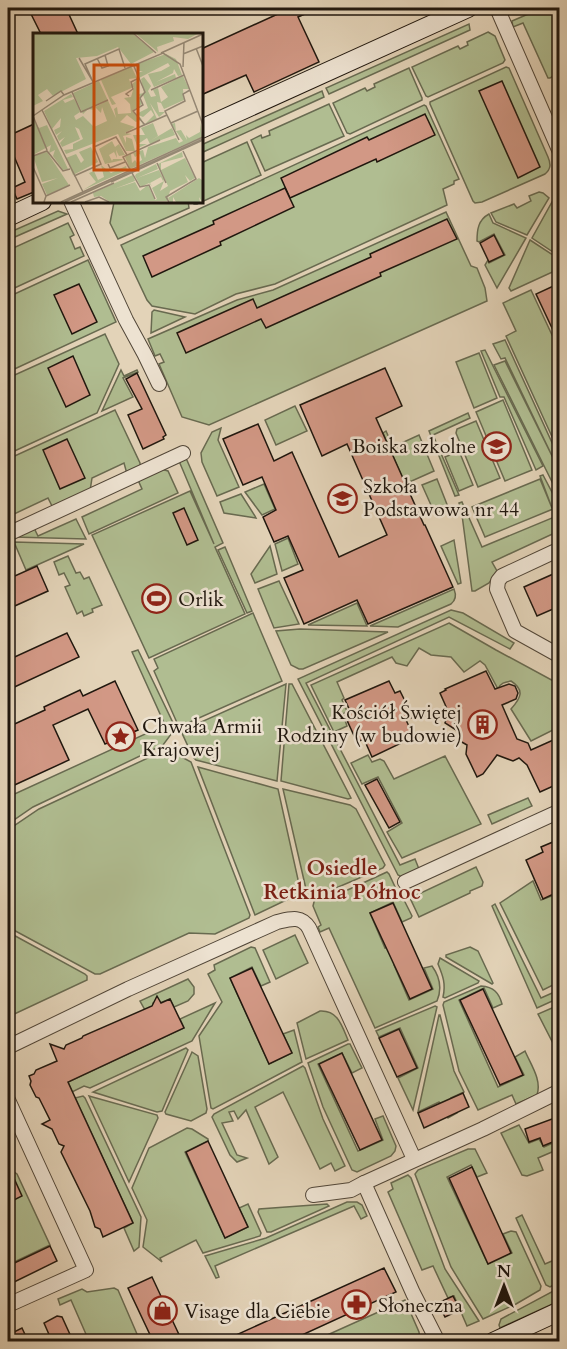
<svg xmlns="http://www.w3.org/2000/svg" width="567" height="1349" viewBox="0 0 567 1349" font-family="Cardo,serif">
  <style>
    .green { fill: #b0bd91; stroke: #686a50; stroke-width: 1.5 }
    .building { fill: #d29885; stroke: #20170e; stroke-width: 1.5 }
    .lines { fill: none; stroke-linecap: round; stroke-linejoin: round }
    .street-casing { stroke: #514638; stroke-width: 16 }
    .secondary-casing { stroke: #20170e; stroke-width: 20 }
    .street { stroke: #ede2d1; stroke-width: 14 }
    .secondary { stroke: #ede2d1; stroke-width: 18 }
    .tram { stroke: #20170e; stroke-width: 1.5 }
    .labels { text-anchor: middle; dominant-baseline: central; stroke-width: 5; stroke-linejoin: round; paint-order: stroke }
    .poi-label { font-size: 20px; fill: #20170e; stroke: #ede2d1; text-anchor: start }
    .neighbourhood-label { font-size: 21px; font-weight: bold; fill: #7a1f14; stroke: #ede2d1 }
    .inset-road { fill: none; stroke: #958874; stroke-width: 1.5 }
    .view { fill: #ca4f0c; fill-opacity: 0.15; stroke: #ca4f0c; stroke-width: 3 }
    .inset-edge { fill: none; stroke: #20170e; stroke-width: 3 }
  </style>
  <rect width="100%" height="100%" fill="#e3d3b8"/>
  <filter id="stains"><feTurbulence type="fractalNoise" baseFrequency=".00333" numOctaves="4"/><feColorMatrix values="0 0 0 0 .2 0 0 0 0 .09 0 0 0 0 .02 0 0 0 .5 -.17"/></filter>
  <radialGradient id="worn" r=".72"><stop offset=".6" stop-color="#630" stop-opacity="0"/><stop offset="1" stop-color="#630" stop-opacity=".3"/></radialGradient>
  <g class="green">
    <polygon points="550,8 560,8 559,73 550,78 548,78 523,23 513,27 512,21 540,9 542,12"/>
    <polygon points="469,24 470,30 329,94 326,88"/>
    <polygon points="488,32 495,36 505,60 503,63 428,97 426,96 412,67 458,46 460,49 468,45 467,42"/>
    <path d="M506,67L509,68L548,157C551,164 551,169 545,174L482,202L475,203L473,201L430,104V102Z"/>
    <polygon points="409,68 422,98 422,100 350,134 347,133 333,103 365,88 367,91 375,87 374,84"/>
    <polygon points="322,91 324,97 201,153 201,145"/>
    <polygon points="329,104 344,136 265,171 251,140 261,135 262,138 270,135 269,131"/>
    <polygon points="424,105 426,106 459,179 454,181 454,184 443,189 447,205 275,284 236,294 195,314 152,306 147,300 121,245"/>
    <polygon points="247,142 261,175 197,204 194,204 193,201 201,201 201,163"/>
    <polygon points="539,192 543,193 549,198 527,235 496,222 491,213 514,204 517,208 531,201 529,196"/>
    <polygon points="117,201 188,201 189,208 118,239 110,223 114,202"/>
    <polygon points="552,202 559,227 559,256 532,238"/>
    <polygon points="58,211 67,214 8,240 8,233"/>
    <polygon points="446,212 471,266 477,268 485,288 487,301 209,425 182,417 159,364 164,362 160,354 155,356 148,339 237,300 273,290"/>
    <path d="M489,214L493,223L526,238L497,288L485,265L488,260L489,263L505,255L494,234L479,242L477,241C477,230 478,220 489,214Z"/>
    <polygon points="68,223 74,235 70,237 75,249 80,247 84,256 8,291 8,254 13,252 11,249"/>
    <polygon points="530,240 559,259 559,269 511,291 509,288"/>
    <polygon points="88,260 116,322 8,372 8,297"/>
    <polygon points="531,290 559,350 559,452 506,336 516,331 503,303"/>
    <polygon points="154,310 185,317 151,333 152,312"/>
    <polygon points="105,334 119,364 97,413 8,454 8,378"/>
    <polygon points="505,340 559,458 559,496 494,365 505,361 555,462 505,358 501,359 493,344"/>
    <polygon points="485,350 543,466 536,470 504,397 500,397 481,351"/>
    <polygon points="479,353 497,398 474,408 456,362"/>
    <polygon points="121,370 124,376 137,370 138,372 123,378 133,397 102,411"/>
    <polygon points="503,400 532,470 505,481 476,412"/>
    <polygon points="295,406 307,431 276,445 265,420"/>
    <polygon points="115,410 140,463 140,468 127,474 124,463 92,478 90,491 53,508 48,498 14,514 8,529 8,459"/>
    <polygon points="468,413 470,418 433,435 459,495 455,496 429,431"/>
    <polygon points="476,421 500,478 478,487 456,433 457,429"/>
    <polygon points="221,428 218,440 239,487 217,496 202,462 201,453 212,432"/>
    <polygon points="386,431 393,447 419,435 434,471 405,484 383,433"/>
    <polygon points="459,451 473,485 459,491 445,457"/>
    <polygon points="186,458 223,543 215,547 245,614 149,658 92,535 190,491 214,544 179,461"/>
    <polygon points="161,469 168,471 178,493 89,534 82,517 142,489 138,480"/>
    <polygon points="543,475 553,494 556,493 559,499 559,513 556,514 553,509 485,537 472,507 540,479 552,508 540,476"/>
    <polygon points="437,479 448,507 435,514 422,485"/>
    <polygon points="264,484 275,509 262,515 245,492"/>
    <polygon points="241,494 255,516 256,518 224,513 220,502"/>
    <polygon points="462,502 482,547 559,515 559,531 492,562 497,571 489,583 475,591 472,591 462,515 459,503"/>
    <polygon points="76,519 86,539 13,537 34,528 38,536"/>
    <polygon points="288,538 298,564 282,571 275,544"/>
    <polygon points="454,540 461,583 458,584 441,546"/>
    <polygon points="14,542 84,544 26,570"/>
    <polygon points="270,546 277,574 255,583 251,574"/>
    <polygon points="225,547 252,611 247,613 218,550"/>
    <polygon points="68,556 76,573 80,572 84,579 89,577 102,605 92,609 93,612 84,616 82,611 77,614 65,587 70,585 64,573 59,575 54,562"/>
    <polygon points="279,581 299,624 274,628 258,589"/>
    <path d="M454,589C456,594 456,600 451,604L398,627L370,626Z"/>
    <polygon points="357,603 367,626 308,625"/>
    <polygon points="451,610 463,613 514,643 510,649 449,617 306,683 400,865 415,859 419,869 402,877 398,875 298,679"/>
    <polygon points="253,613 282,681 181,726 178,725 154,671 158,668 154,659"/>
    <path d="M449,623L496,650L559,684V727L531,741L511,709C521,698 525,690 511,681C505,682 500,683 498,689L485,665L480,661L464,672L451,657L431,655L419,648L407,666L396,663L392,657L337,682L344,698L342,700L347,711L343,714L347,726L334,732L311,685Z"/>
    <polygon points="300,629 388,632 303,669 299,669 291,665 276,631"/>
    <polygon points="138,650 175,727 175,729 163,745 33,807 8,824 8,797 165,725 132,652"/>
    <polygon points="286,684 277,781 196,760 193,757 181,731"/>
    <polygon points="289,684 292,684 351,798 348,799 281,781"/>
    <polygon points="167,749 191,762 250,915 249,918 215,934 189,933 100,974 95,974 8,927 8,830 39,809"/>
    <polygon points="368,755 372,762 380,759 384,761 394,779 445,756 481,824 402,858 387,832 402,823 378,777 362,784 351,763"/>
    <polygon points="198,767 278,789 301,893 255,915"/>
    <polygon points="283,789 350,805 356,809 385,865 383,868 336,888 312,894 306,889"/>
    <polygon points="528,798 532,806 492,824 488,815"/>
    <polygon points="476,867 483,882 482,886 470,891 470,893 419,917 410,898"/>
    <path d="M387,872L389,874L397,891L400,892L412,916L411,918L402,922L393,902L370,913L385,948L389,947L397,964L394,965L409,1000L433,989L424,968L432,966C440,977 442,989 437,1001L375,1028L329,928L320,932L318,927L321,925L313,906L315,898L341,893Z"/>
    <polygon points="533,881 541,900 554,895 559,907 559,982 543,990 500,903"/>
    <polygon points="495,904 541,998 559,990 559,998 537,1008 492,906"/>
    <polygon points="8,932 85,974 87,976 87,980 8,1017"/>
    <polygon points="295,935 308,963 276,979 263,950"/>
    <polygon points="251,947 255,948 270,982 261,986 252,967 230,978 269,1064 292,1053 283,1034 294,1030 302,1062 213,1109 211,1108 199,1036 222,1002 208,974 215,970 214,965"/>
    <polygon points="470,947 478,951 493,983 492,984 446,957 446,955"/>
    <path d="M440,958L479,981L478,983L445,998L443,997C446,984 443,976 438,964Z"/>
    <polygon points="188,979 194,987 194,994 188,1001 174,1007 170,999 160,1003 158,1001 153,1003 153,1007 145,1010 140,1001"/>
    <path d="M481,986C494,987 499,993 502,1004L493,1008L484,988L459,1000L498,1087L524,1075L515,1057L525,1051C531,1065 542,1080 537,1095L516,1104L512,1095L478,1110L459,1071L443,1005L444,1002Z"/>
    <polygon points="215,1003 192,1041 90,1088 84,1086 72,1092 68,1082 184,1028 180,1019"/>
    <polygon points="559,1005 559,1055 538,1014"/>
    <polygon points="435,1006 437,1007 413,1110 398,1078 418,1068 400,1028 379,1037 376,1031"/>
    <path d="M320,1011C338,1010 342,1026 348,1040L306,1059L297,1023Z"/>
    <polygon points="439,1015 440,1015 454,1071 464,1092 451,1098 457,1113 448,1118 439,1102 418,1112"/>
    <polygon points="348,1044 350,1044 362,1068 352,1073 342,1053 318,1064 358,1151 383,1140 375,1119 383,1116 396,1146 395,1151 391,1156 357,1172 352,1170 323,1107 308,1063"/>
    <polygon points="186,1048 188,1050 162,1111 157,1112 93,1092"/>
    <polygon points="192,1052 198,1056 207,1109 206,1113 191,1121 166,1114 165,1112"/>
    <polygon points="303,1066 305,1068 323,1119 345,1166 335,1171 331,1163 320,1169 283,1092 255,1107 278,1157 269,1164 246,1110 238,1119 234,1111 229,1112 233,1121 222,1123 237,1155 247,1158 237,1162 230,1155 212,1117 214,1114"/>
    <polygon points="83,1096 85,1098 141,1217 139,1247 134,1251 124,1228 133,1223 75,1098"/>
    <polygon points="89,1096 157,1115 158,1118 129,1182"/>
    <polygon points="519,1125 529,1143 539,1139 544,1147 559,1140 559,1149 538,1158 543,1170 527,1176 522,1175 501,1133"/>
    <polygon points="187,1128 192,1129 208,1139 208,1141 185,1152 225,1238 248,1227 239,1208 248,1204 261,1233 260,1236 203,1253 196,1240 160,1258 162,1262 143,1247 147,1220 132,1188 149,1148"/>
    <polygon points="468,1149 475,1149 487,1173 477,1177 471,1165 447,1177 488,1264 512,1253 503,1234 511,1231 516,1232 541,1286 540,1290 516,1304 483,1319 451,1267 415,1174 418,1170"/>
    <polygon points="8,1171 14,1172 17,1174 50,1245 8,1265"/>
    <polygon points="408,1175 411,1178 445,1269 479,1321 467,1326 454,1296 448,1298 433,1266 422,1270 388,1192 393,1189 391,1183"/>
    <polygon points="347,1202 357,1202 362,1205 367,1216 361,1219 354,1206 215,1266 219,1277 216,1278 205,1256 266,1238"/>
    <polygon points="327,1204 329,1206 271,1232 267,1232 258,1212 259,1209"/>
    <polygon points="522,1215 545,1264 559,1258 559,1282 550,1287 546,1285 516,1218"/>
    <polygon points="114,1288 118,1290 140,1341 89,1341 71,1300 60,1305 58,1299 82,1289 87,1292"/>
    <polygon points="559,1288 559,1301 500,1328 499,1325 501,1319"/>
    <polygon points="405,1300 419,1332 420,1341 314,1341"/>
  </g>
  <g class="building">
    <polygon points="28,8 66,8 78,34 41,34"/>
    <polygon points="291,8 319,8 298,17 319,62 254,92 246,75 201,95 201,49"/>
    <polygon points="502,81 540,167 518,178 479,91"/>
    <polygon points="425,114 435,135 377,162 376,159 290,198 281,178 367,137 369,140"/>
    <polygon points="34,124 34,192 17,199 12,188 25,182 8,142 8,136"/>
    <polygon points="285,188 294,207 220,242 221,245 152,277 143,256 214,224 213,221"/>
    <polygon points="447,219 457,239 380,273 381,276 266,328 261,319 186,353 177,333 253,299 257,308 371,257 370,254"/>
    <polygon points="494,235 504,255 489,262 480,243"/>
    <polygon points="560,283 560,345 536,294"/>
    <polygon points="79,284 97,322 72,334 54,295"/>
    <polygon points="73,356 90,395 66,407 48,368"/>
    <polygon points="385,368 402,406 376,418 424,525 425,525 453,587 368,624 357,600 304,624 284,578 303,570 288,536 274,542 263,517 276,510 262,477 243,485 223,439 258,424 274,461 292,452 339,557 387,535 347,444 322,456 300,405"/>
    <polygon points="137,373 166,435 163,437 164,439 143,449 128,415 142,409 126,379"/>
    <polygon points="67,439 85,478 60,489 43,450"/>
    <polygon points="184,508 198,540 187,545 173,513"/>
    <polygon points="37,566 48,591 8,609 8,579"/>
    <polygon points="560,571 560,606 537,616 524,587"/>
    <polygon points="67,633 79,657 8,690 8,660"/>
    <polygon points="486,671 495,689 509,684 515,686 518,693 516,699 502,705 517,739 528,743 531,750 560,737 560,783 540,792 527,765 519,758 513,761 497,755 483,774 477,777 466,754 467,745 460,741 461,733 445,723 448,711 440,693 446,690 445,689"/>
    <polygon points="115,681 138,730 105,744 88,709 53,725 69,760 8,788 8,727 45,710 44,707 80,690 83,696"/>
    <polygon points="389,681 395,693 400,691 413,717 406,720 414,737 372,757 364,739 357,742 345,716 351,713 345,700"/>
    <polygon points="377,779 400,822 389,828 365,785"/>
    <polygon points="560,839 560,891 543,899 526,860 543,852 541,847"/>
    <polygon points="393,903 432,989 410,999 370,913"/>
    <polygon points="252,968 292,1053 269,1064 230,978"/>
    <polygon points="483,989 523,1075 500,1085 460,1000"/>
    <polygon points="157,996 161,1003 170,999 184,1028 68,1082 133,1223 103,1237 100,1229 95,1227 90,1211 61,1152 64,1146 59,1144 52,1129 42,1124 50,1120 39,1098 36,1097 30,1085 31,1081 29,1076 34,1074 36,1070 57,1061 50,1044 64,1049 66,1045 82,1038 83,1036 152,1006"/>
    <polygon points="399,1029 417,1068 397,1077 379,1038"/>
    <polygon points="342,1053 382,1140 360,1150 319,1064"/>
    <polygon points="463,1093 469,1107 424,1128 418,1113"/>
    <polygon points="560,1116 560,1139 543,1146 540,1138 529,1142 525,1129"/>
    <polygon points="208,1141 248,1227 225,1238 186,1152"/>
    <polygon points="8,1165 22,1196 8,1203"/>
    <polygon points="472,1167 511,1253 488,1264 449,1178"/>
    <polygon points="50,1246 57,1261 8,1285 8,1266"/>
    <polygon points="384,1268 396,1292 289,1341 223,1341"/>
    <polygon points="152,1277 182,1341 153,1341 128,1288"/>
    <polygon points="453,1296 460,1310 445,1317 438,1303"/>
    <polygon points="57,1316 62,1317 73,1341 57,1341 55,1337 51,1339 44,1323"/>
    <polygon points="22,1328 28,1341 8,1341 8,1335"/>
  </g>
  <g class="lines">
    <defs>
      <g id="street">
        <polyline points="497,8 560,152"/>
        <polyline points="71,201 126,320 145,355 159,384"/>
        <polyline points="8,534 183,453"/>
        <polyline points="560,549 502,576 498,581 497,589 515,631 560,656"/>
        <polyline points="405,882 560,811"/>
        <path d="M8,1047L128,989L277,922C290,919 301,915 309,928L414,1159"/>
        <polyline points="8,1100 86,1270 8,1305"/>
        <polyline points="313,1195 351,1190 364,1183"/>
        <polyline points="438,1342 413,1293 364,1183 483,1129 560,1091"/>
      </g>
      <g id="secondary">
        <polyline points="201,129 468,8"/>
        <polyline points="8,217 42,201"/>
        <polyline points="493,1342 560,1311"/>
      </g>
    </defs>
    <use href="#street" class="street-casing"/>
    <use href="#secondary" class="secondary-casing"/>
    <use href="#street" class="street"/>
    <use href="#secondary" class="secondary"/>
    <polyline class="tram" points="547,1342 560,1336"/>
  </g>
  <defs>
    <symbol id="school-ring" viewBox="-11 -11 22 22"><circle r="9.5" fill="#ede2d1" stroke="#8f2418" stroke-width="1.5"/><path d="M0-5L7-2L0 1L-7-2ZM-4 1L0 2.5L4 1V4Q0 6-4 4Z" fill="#8f2418"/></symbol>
    <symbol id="stadium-ring" viewBox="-11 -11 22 22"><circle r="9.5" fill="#ede2d1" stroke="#8f2418" stroke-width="1.5"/><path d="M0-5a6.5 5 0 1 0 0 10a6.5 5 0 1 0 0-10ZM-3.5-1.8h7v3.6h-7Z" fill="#8f2418"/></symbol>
    <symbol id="building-ring" viewBox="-11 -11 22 22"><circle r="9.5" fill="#ede2d1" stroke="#8f2418" stroke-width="1.5"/><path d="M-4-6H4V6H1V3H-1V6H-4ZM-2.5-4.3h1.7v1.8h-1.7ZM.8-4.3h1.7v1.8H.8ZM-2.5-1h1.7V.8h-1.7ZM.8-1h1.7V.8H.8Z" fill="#8f2418"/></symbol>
    <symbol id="sight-ring" viewBox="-11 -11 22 22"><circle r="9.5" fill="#ede2d1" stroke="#8f2418" stroke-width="1.5"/><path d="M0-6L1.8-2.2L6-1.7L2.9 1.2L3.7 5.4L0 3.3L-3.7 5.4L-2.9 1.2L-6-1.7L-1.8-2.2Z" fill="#8f2418"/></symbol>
    <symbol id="pharmacy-ring" viewBox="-11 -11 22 22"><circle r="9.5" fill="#ede2d1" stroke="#8f2418" stroke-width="1.5"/><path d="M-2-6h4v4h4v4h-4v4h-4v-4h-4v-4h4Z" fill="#8f2418"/></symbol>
    <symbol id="shop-ring" viewBox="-11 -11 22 22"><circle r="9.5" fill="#ede2d1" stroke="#8f2418" stroke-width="1.5"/><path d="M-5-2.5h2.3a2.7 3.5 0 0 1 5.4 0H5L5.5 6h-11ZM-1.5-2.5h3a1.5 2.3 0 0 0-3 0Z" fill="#8f2418"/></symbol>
  </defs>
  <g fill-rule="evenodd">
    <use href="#school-ring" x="480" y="430" width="33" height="33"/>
    <use href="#school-ring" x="326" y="482" width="33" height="33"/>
    <use href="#stadium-ring" x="140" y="582" width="33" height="33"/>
    <use href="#building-ring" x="466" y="708" width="33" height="33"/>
    <use href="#sight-ring" x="104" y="720" width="33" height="33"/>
    <use href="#pharmacy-ring" x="340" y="1288" width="33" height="33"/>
    <use href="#shop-ring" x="146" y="1294" width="33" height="33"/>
  </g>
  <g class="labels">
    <g class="poi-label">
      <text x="476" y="446" text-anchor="end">Boiska szkolne</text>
      <text x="363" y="486">Szkoła<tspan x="363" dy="23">Podstawowa nr 44</tspan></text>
      <text x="178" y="599">Orlik</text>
      <text x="462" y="712" text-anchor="end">Kościół Świętej<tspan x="462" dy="23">Rodziny (w budowie)</tspan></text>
      <text x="142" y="726">Chwała Armii<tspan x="142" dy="23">Krajowej</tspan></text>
      <text x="378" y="1305">Słoneczna</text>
      <text x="184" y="1311">Visage dla Ciebie</text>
    </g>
    <g class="neighbourhood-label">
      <text x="342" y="868">Osiedle<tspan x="342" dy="24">Retkinia Północ</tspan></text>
    </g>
  </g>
  <g transform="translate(33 33)">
    <rect width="170" height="170" fill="#e3d3b8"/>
    <path d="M0,0H99L121,19L98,31L85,14L64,23L43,25L53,46L20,63L14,56L5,62L10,68L0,73ZM102,0H166L155,6L140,4L141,8L124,14L125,19ZM133,21L143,26L149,42L145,43L141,36L140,40L123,49L142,41L143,45L121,54L115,41L128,38L137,33L135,30L106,45L105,40L110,38H104V31ZM98,33L104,45L96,46L98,52L104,47L106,61L111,60L108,46L111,44L118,53L115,58L118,64L123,63L120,57L125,55L128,69L135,64L128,54L150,43L156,56H150L151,67L131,76L128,70L124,69L126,79H132L126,84L117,70L124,86L112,91L121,82L118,77L110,84L103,81L115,75L110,62L106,64L109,71L99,78L108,85L110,91V92L108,87L103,89L94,82L87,89L102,94L92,100L99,101L90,103L93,110V104L99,106L102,118H93L85,101L33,121L31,117L40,116V111L50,106L46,96L42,94L47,106L29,114L27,110L32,104L26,108L24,103L29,98L23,102L21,97L27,94L28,85L19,96L11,78L38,61L40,64L30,67L32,70L41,66L45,73L47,79L41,83L43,87L50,83L61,94L74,88L69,74L68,80L62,74L72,69L62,72L61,74L62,77L55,76L50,81L40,60L66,48L83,85L81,76L84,74L85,81L98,80L97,71L91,65L98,64L101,54L78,64L83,71L79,72L68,47ZM0,86L6,95L14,92L35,136L30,137L20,123L22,117L16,120L18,112L0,122ZM167,89L169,104L97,136L92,124L98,121L99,130L102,127L104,130L109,127L107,121L102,124L100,120L110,117L112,125L115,114L143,105L146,110L150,108L138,91L142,90L143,98L148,97L154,107L153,102L156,105L167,99ZM120,90L125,103L117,108L139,95L142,102L117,111L114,105L105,111H114L105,115L100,102H112L108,95ZM84,105L79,108L82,114L86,111L92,122L86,123L83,117L84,125L81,119L76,122L79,128L80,126H89L90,127L72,131L66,116ZM58,114L65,129L40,142L33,125L43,121L48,130L51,127L46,119ZM14,119L36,152L14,162L9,151L25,145L9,149L0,123ZM149,119L150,124L128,130V137L152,125L162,145L157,148L152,142L155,149L137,158L134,168L77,169L68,163L61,164L60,160L100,142L102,148L81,156L102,149L107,158L115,152L122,167L124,166L119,155L131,148L127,158L135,153L125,131ZM123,131L125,136L104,145L126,137L131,147L130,148L128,144L117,150L119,153L116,150L108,154L102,143L103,141ZM68,132L78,140L93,133L94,137L50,157L63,149L56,140L61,138L65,147L71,144ZM166,145L169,147V169L166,164L167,169H143L140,164V169H137L135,165Z" fill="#b0bd91"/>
    <path class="inset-road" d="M100,0L123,20M163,15L170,33M128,20L170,1M150,21L170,13M46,25L59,47M64,25L69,35L75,33L72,22M100,31L112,59L107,65L110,72L100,78L112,92M150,34L151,9M60,49L52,31L86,16L92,35M118,57L151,42M39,59L48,79L75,67M96,63L93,61L100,56L98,49L106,45M13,68L28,58L31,62M9,77L50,159M0,83L31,62L130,20L147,31L170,92M0,83L14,117M138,90L165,78M93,100L134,82M146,107L132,78L152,68L150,61L157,57M0,123L14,118L30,138L37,136M124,130L133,150M75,131L77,135L92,129M0,134L13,163L11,169M41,143L68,131L61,114L83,104L94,122M78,149L170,107M13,163L37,152M122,166L116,152L107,154L90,124L127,107M28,169L170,104M32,169L170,106M38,169L81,150M52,169L66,164L76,169M136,169L133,164L163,146L150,118"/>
    <path class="view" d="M61,32H105V137H61Z"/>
    <rect width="170" height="170" class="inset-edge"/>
  </g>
  <rect width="567" height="1349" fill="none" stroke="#e3d3b8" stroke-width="30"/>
  <rect x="9" y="9" width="549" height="1331" fill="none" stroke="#20170e" stroke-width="3"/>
  <rect x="15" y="15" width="537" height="1319" fill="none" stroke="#20170e" stroke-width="1.5"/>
  <g transform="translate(504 1286)" stroke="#ede2d1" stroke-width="4.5" paint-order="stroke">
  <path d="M0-4.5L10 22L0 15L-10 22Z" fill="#20170e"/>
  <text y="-9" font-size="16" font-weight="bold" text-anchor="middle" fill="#20170e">N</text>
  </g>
  <rect width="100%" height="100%" filter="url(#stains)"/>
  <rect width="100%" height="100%" fill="url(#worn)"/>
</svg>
